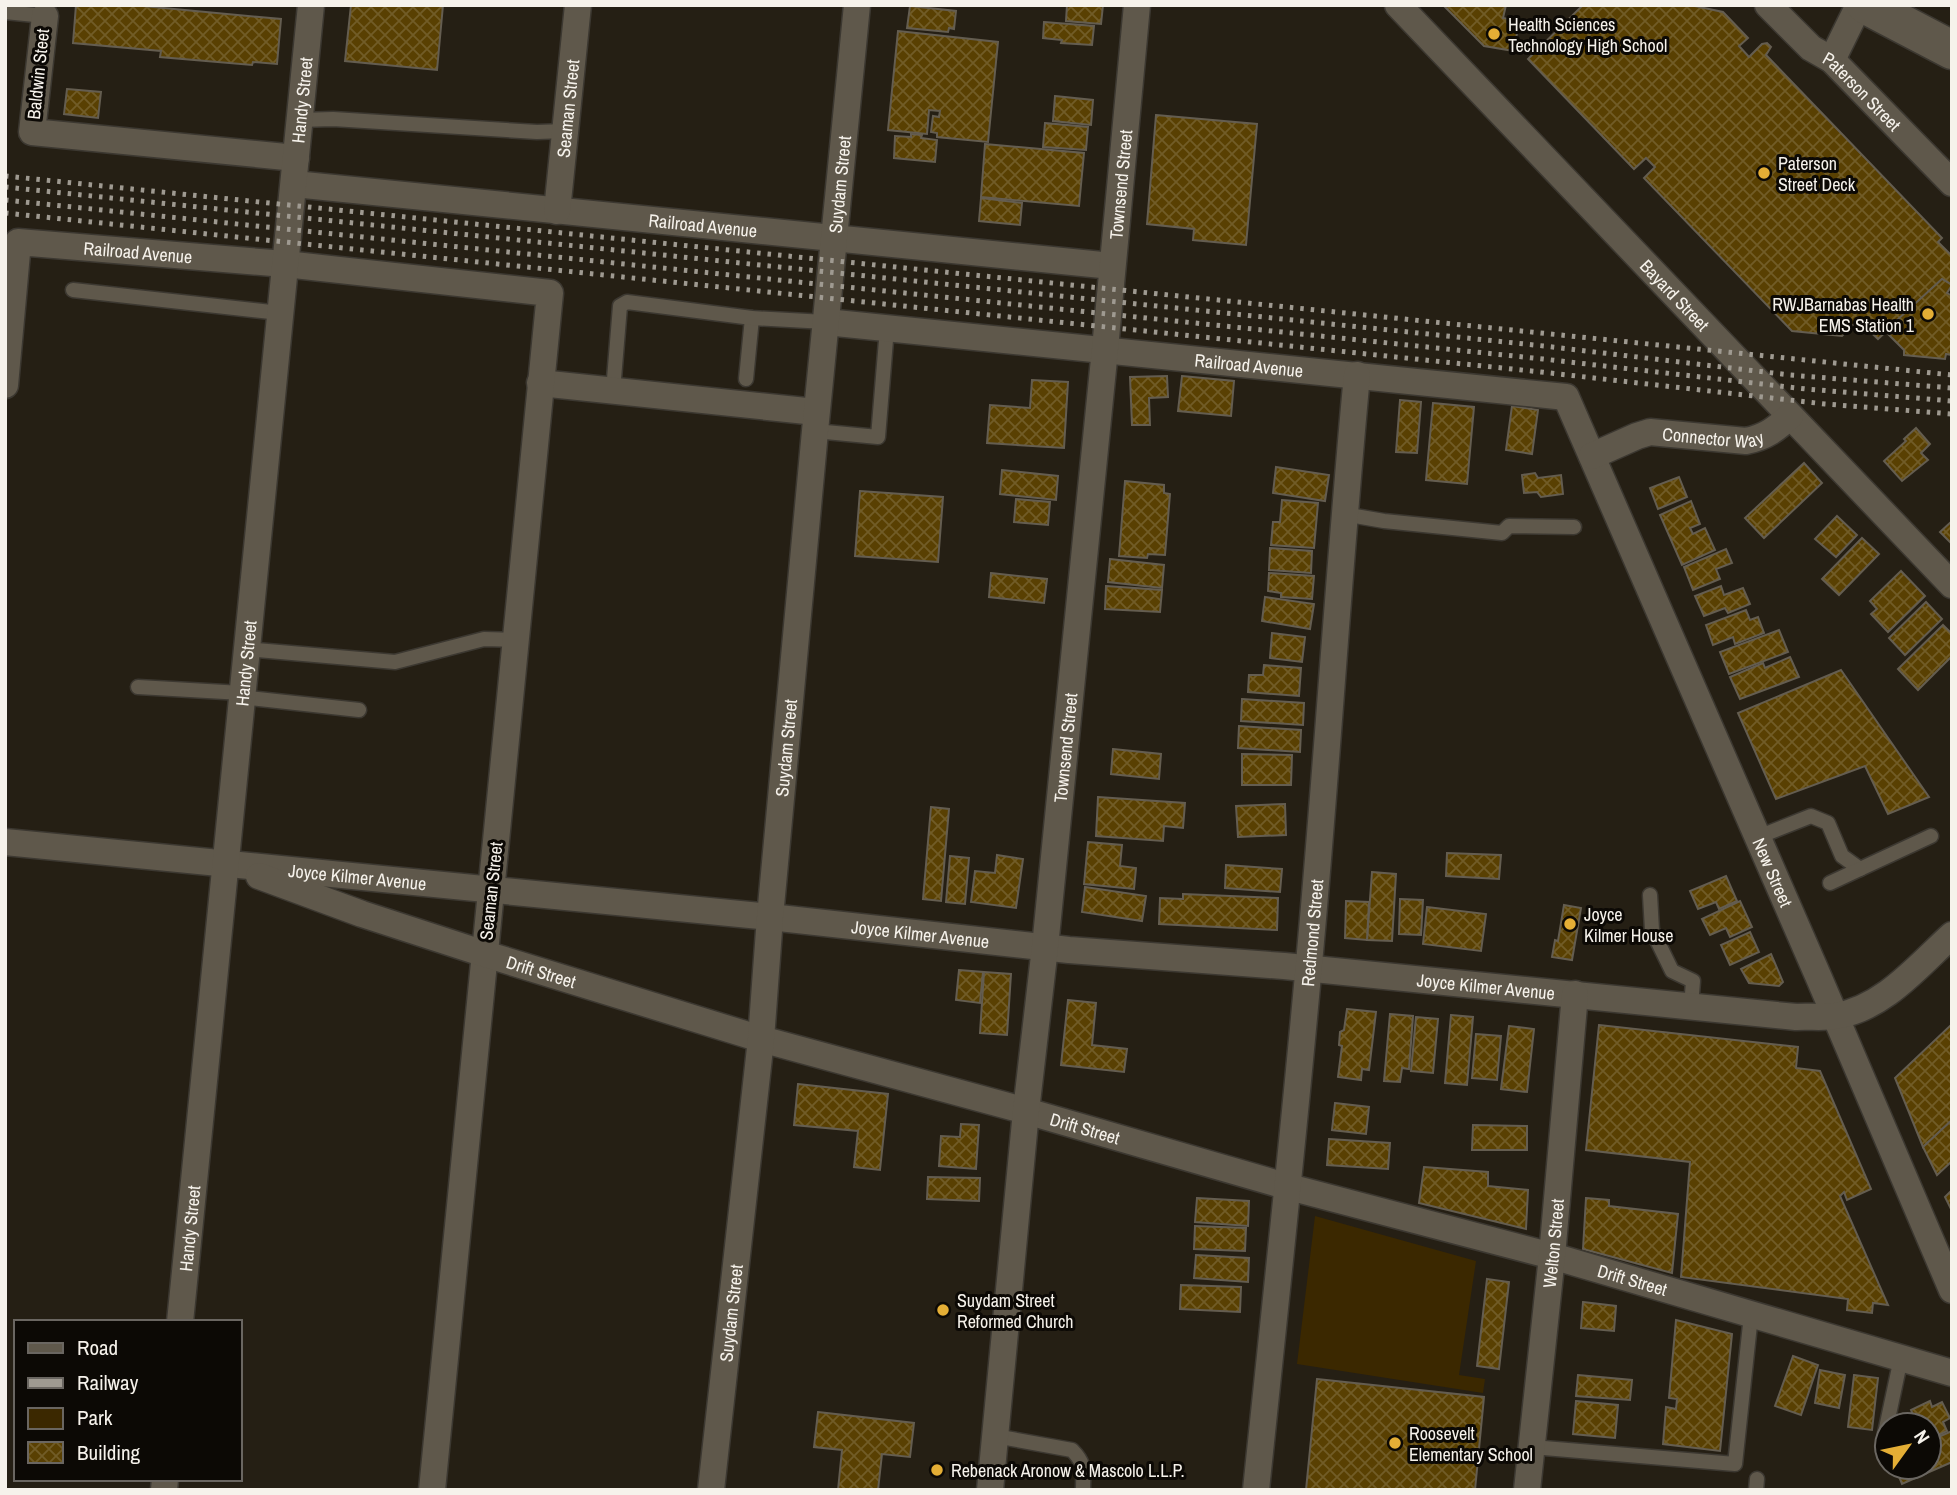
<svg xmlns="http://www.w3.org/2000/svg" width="1957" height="1495" viewBox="0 0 1957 1495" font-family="'Archivo Narrow',sans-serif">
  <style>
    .green { fill: #3b2800 }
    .building { fill: url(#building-cross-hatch); stroke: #645d50; stroke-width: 2 }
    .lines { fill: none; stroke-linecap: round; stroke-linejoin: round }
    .service-casing { stroke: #3c3831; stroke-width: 17 }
    .minor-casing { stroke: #3c3831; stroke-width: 29 }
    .secondary-casing { stroke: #3c3831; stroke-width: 41 }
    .service { stroke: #5f584b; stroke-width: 14 }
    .minor { stroke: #5f584b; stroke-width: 26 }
    .secondary { stroke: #5f584b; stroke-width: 38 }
    .rail { stroke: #9f9a91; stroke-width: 5; stroke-dasharray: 3.5 7; stroke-linecap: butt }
    .poi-dot { fill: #e4ae35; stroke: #0c0905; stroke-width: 2.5 }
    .labels { text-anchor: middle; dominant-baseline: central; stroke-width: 6; stroke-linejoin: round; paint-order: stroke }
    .poi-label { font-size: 18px; fill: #f6f2eb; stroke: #0c0905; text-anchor: start }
    .street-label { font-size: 18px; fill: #f6f2eb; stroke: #0c0905 }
  </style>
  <defs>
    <pattern id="building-cross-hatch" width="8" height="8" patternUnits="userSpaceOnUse" patternTransform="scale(1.75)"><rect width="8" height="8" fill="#594002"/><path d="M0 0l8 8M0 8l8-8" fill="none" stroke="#715c27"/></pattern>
  </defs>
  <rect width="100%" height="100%" fill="#251f14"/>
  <polygon class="green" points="1315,1216 1476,1261 1459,1375 1485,1379 1483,1393 1297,1364"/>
  <g class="building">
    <polygon points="76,5 132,5 281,19 277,64 253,62 252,65 160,57 161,51 73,43"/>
    <polygon points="351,5 443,5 437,70 345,61"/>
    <polygon points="1067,5 1103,5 1101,24 1066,21"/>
    <polygon points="1443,5 1506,5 1503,18 1519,21 1514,51 1484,46"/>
    <polygon points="1583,5 1690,5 1723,12 1748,38 1739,46 1749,57 1762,44 1767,43 1771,47 1766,55 1942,238 1938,242 1952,256 1952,285 1942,279 1878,339 1858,320 1842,336 1792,331 1644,178 1655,167 1646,158 1634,169 1528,59"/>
    <polygon points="910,6 956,11 954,29 949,28 948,32 907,28"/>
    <polygon points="1044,22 1094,26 1092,45 1061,43 1062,40 1043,38"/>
    <polygon points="898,31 998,42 988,142 937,137 937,133 931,132 933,116 939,117 940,111 929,110 927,134 888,130"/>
    <polygon points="67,89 101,92 98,118 64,114"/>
    <polygon points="1055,96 1093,100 1091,125 1053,121"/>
    <polygon points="1156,115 1257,124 1246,245 1193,240 1194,229 1147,224"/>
    <polygon points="1045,123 1088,127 1086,150 1043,147"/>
    <polygon points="911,134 922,135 921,138 937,140 935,162 894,158 895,136 911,137"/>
    <polygon points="985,144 1084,153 1079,206 981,197"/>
    <polygon points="981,198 1022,203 1020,225 979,221"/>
    <polygon points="1942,279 1952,285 1947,293 1952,296 1952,355 1946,354 1945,359 1904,355 1904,350 1885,331"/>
    <polygon points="1167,376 1168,397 1149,398 1150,425 1132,425 1130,377"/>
    <polygon points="1182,376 1234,381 1231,416 1178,411"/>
    <polygon points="1032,380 1068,382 1064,448 987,443 990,405 1030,408"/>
    <polygon points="1400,400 1421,402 1417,453 1396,452"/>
    <polygon points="1433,403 1474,407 1467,484 1426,480"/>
    <polygon points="1512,406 1538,410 1532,454 1506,450"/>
    <polygon points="1916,428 1930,444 1921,453 1928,460 1902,481 1884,461 1906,441 1904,439"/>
    <polygon points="1804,463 1822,483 1764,538 1745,518"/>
    <polygon points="1276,467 1329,475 1325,501 1273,493"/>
    <polygon points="1002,470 1058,476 1056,500 1000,494"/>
    <polygon points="1535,473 1538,478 1561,475 1563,494 1541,497 1537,492 1524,493 1522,475"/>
    <polygon points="1679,477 1687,497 1658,509 1650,488"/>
    <polygon points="1125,481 1164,485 1164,493 1170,494 1165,555 1148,554 1147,558 1119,556"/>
    <polygon points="860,491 943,497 938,562 855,556"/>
    <polygon points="1016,499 1050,502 1048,525 1014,522"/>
    <polygon points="1282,500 1318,503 1314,548 1271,545 1273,522 1280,522"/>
    <polygon points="1691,501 1700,524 1690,528 1693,534 1705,528 1715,550 1682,565 1660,515"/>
    <polygon points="1837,516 1857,535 1836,557 1815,539"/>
    <polygon points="1952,521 1952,544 1940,532"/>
    <polygon points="1862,538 1879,554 1839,595 1822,579"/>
    <polygon points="1270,548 1312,551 1311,573 1269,570"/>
    <polygon points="1726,549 1732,563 1716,569 1720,579 1693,590 1684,567"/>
    <polygon points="1110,559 1164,565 1162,588 1108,582"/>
    <polygon points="1901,571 1925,596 1888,632 1871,614 1877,609 1870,601"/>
    <polygon points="991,573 1047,579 1044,603 989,597"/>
    <polygon points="1269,573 1314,576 1312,599 1281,597 1281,593 1268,591"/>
    <polygon points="1106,586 1162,590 1160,612 1105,609"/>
    <polygon points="1721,586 1724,595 1743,588 1750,604 1728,613 1725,608 1704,616 1695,596"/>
    <polygon points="1265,597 1314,604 1310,629 1262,621"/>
    <polygon points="1926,602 1942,619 1905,655 1889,638"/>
    <polygon points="1746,610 1750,620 1758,617 1764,633 1735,644 1733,637 1713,645 1706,625"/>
    <polygon points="1943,625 1952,634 1952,656 1918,690 1898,669"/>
    <polygon points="1779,630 1788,652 1729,674 1720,652"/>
    <polygon points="1272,633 1305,637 1302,662 1270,658"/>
    <polygon points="1790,657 1799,677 1740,699 1730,677 1763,663 1765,668"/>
    <polygon points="1264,665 1301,668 1299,696 1248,692 1249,675 1263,675"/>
    <polygon points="1841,670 1929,797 1888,814 1865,766 1776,799 1738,713"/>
    <polygon points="1242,699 1304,703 1303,725 1241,721"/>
    <polygon points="1239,726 1301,730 1300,752 1238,748"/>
    <polygon points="1113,749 1161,754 1159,779 1111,774"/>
    <polygon points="1242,754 1292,755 1291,785 1242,785"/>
    <polygon points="1098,797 1185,803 1183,828 1164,826 1163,841 1096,836"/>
    <polygon points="1285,804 1286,835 1238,837 1236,806"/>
    <polygon points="931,807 949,809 941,901 923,899"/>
    <polygon points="1088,842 1122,845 1120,866 1136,868 1134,889 1084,884"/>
    <polygon points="1447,853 1501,855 1499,879 1446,876"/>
    <polygon points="997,855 1023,859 1016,908 971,902 975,871 995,873"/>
    <polygon points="950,856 969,858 965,904 946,902"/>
    <polygon points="1226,865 1282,869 1280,892 1225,888"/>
    <polygon points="1372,872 1396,874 1392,941 1367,940"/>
    <polygon points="1726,876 1737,901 1719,909 1716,902 1698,909 1690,891"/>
    <polygon points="1085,887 1146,896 1142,921 1082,912"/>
    <polygon points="1183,894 1278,898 1277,930 1159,924 1160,898 1183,899"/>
    <polygon points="1400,899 1423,900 1421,935 1399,934"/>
    <polygon points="1346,901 1369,902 1367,940 1345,938"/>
    <polygon points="1740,901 1752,927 1730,937 1726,928 1710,935 1702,919"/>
    <polygon points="1564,905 1581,908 1572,960 1552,957 1555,940 1558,941"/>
    <polygon points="1427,907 1486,914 1481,951 1423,944"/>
    <polygon points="1750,932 1759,952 1730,965 1721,945"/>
    <polygon points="1771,954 1783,982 1779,986 1749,983 1741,969"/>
    <polygon points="959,970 983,972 980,1003 956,1000"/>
    <polygon points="984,972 1011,974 1007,1035 980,1033"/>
    <polygon points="1068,1000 1096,1003 1092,1045 1127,1049 1124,1072 1061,1065"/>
    <polygon points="1347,1009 1376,1012 1369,1070 1362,1069 1361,1080 1338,1077 1342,1046 1339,1045 1340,1032 1344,1030"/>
    <polygon points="1390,1014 1413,1016 1409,1069 1402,1068 1400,1082 1384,1081"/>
    <polygon points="1451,1015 1473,1017 1467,1085 1445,1083"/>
    <polygon points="1416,1017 1438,1019 1433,1073 1411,1071"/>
    <polygon points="1952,1024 1952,1120 1923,1147 1895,1078"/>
    <polygon points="1599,1025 1798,1047 1796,1068 1820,1071 1871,1189 1847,1200 1844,1192 1840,1196 1888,1305 1873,1303 1872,1313 1847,1310 1848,1299 1681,1277 1690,1162 1586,1150"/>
    <polygon points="1509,1026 1534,1029 1527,1092 1501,1089"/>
    <polygon points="1476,1034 1501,1036 1497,1080 1472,1078"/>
    <polygon points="798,1084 888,1094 880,1170 854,1167 858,1131 794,1125"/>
    <polygon points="1335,1103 1369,1107 1366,1134 1332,1130"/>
    <polygon points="1952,1120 1952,1161 1937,1175 1923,1147"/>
    <polygon points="961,1124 979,1125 976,1169 939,1166 941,1136 960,1137"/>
    <polygon points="1473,1125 1527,1126 1527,1150 1472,1150"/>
    <polygon points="1329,1139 1390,1143 1388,1169 1327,1165"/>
    <polygon points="1424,1167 1488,1172 1488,1186 1528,1190 1526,1229 1419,1203"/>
    <polygon points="928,1177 980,1178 979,1201 927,1199"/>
    <polygon points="1952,1190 1952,1211 1945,1197"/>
    <polygon points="1197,1198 1249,1201 1248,1226 1195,1222"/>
    <polygon points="1586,1198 1609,1200 1609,1206 1678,1214 1672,1273 1583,1249"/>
    <polygon points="1195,1226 1246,1228 1245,1251 1194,1249"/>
    <polygon points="1196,1255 1249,1258 1248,1282 1194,1278"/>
    <polygon points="1487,1279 1509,1282 1499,1369 1477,1366"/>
    <polygon points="1181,1285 1241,1287 1240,1312 1180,1309"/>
    <polygon points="1583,1302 1616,1306 1614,1331 1581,1328"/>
    <polygon points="1676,1320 1732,1334 1720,1451 1663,1444 1666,1407 1676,1409 1677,1399 1669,1398"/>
    <polygon points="1793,1356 1818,1365 1801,1415 1775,1406"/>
    <polygon points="1820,1370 1845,1375 1839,1408 1815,1403"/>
    <polygon points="1578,1375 1632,1380 1630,1400 1576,1396"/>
    <polygon points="1854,1375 1878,1378 1872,1430 1848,1427"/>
    <polygon points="1317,1379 1484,1397 1475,1490 1306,1490"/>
    <polygon points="1576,1401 1618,1405 1615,1438 1573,1434"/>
    <polygon points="1930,1401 1932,1407 1942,1402 1950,1418 1943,1422 1947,1431 1929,1440 1929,1425 1907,1425 1905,1422 1914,1417 1911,1410"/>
    <polygon points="818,1412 914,1423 910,1457 882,1454 878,1490 838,1490 842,1450 814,1447"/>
    <polygon points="1952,1431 1952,1462 1902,1484 1895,1467 1929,1467 1929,1441"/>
  </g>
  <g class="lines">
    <defs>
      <g id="service">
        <polyline points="5,12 45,16 45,10"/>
        <polyline points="300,120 333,119 537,132 565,131"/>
        <polyline points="73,290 280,313"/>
        <polyline points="746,379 752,318"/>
        <polyline points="613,391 620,306 627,302 752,318 826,322"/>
        <polyline points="815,431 878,437 887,328"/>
        <polyline points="1344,514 1384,521 1502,533 1509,526 1574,527"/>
        <polyline points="246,649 395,662 484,639 516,640"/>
        <polyline points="138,687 242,693"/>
        <polyline points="241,697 359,710"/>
        <polyline points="1758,837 1811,816 1828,823 1842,856 1860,869 1931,836"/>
        <polyline points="1830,883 1860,869"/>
        <polyline points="1650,895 1652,930 1672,971 1693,981 1691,1007"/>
        <polyline points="1885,1433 1901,1358"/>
        <path d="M995,1436L1072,1450C1086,1464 1083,1471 1083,1490"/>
        <polyline points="1532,1447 1735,1464 1751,1315"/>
        <polyline points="1756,1490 1757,1479"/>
      </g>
      <g id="minor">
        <path id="s1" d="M1398,5L1952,585"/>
        <path id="s2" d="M1768,5L1811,48L1832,60L1952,183"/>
        <polyline points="45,16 32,132 296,158"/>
        <polyline points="1832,60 1859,5"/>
        <path id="s3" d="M294,184L1112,266"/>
        <path id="s4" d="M557,211L578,5"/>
        <path id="s5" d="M826,322L1566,397L1819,978L1952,1290"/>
        <polyline points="540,383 816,412"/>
        <path id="s6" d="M5,385L18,242L285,264L550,293L432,1490"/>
        <path id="s7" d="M1592,456L1637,436L1650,432L1746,441C1766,437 1776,429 1790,416"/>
        <path id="s8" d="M5,842L770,917L1069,950L1284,966L1796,1017C1808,1016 1822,1018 1835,1016C1883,1009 1918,966 1952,935"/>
        <path id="s9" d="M259,876L362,914L485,954L761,1039L1026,1111L1289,1187L1552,1256L1952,1373"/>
        <path id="s10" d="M180,1322L311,5"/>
        <polyline points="164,1490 165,1479"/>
        <path id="s11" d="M711,1490L761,1039L770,917L815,431L857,5"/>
        <path id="s12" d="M990,1490L1026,1111L1045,947L1105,349L1137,5"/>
        <path id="s13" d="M1256,1490C1275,1307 1295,1124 1311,941C1328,753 1339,564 1357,375"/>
        <path id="s14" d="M1527,1490L1552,1256L1575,994"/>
      </g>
      <polyline id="secondary" points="1866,5 1952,50"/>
    </defs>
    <use href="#service" class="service-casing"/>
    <use href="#minor" class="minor-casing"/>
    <use href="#secondary" class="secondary-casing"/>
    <use href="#service" class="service"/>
    <use href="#minor" class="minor"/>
    <use href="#secondary" class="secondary"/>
    <g class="rail">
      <polyline points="5,176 1952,375"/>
      <polyline points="5,187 1544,346 1790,375 1952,388"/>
      <polyline points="5,200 1543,359 1806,389 1952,401"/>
      <polyline points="5,213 1541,372 1825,404 1952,414"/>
    </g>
  </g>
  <g class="poi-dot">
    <circle cx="1494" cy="34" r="7"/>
    <circle cx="1764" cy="173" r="7"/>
    <circle cx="1928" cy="314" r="7"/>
    <circle cx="1570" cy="924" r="7"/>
    <circle cx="943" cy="1310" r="7"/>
    <circle cx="1395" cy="1443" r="7"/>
    <circle cx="937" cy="1470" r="7"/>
  </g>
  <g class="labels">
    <g class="poi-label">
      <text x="1508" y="24">Health Sciences<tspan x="1508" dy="21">Technology High School</tspan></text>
      <text x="1778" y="163">Paterson<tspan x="1778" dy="21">Street Deck</tspan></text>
      <text x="1914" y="304" text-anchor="end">RWJBarnabas Health<tspan x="1914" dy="21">EMS Station 1</tspan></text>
      <text x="1584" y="914">Joyce<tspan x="1584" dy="21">Kilmer House</tspan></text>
      <text x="957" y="1300">Suydam Street<tspan x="957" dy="21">Reformed Church</tspan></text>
      <text x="1409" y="1433">Roosevelt<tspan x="1409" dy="21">Elementary School</tspan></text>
      <text x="951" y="1470">Rebenack Aronow &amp; Mascolo L.L.P.</text>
    </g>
    <g class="street-label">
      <text transform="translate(38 74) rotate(-84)">Baldwin Steet</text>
      <text stroke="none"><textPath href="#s2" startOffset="128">Paterson Street</textPath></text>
      <text stroke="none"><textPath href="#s10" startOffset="1228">Handy Street</textPath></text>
      <text stroke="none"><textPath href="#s4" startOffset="103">Seaman Street</textPath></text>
      <text stroke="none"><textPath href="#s11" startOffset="1312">Suydam Street</textPath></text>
      <text stroke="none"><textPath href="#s12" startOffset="1312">Townsend Street</textPath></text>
      <text stroke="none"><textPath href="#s3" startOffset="411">Railroad Avenue</textPath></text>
      <text stroke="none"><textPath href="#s6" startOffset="264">Railroad Avenue</textPath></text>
      <text stroke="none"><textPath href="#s1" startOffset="401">Bayard Street</textPath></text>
      <text stroke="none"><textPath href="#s5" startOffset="425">Railroad Avenue</textPath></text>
      <text stroke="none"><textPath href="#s7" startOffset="126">Connector Way</textPath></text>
      <text stroke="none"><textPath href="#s10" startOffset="662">Handy Street</textPath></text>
      <text stroke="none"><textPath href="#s11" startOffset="746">Suydam Street</textPath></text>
      <text stroke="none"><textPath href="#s12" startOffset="746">Townsend Street</textPath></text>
      <text stroke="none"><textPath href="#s5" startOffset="1262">New Street</textPath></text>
      <text stroke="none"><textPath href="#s8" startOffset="354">Joyce Kilmer Avenue</textPath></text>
      <text transform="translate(491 891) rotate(-84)">Seaman Street</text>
      <text stroke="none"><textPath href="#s13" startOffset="560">Redmond Street</textPath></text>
      <text stroke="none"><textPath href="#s8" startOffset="920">Joyce Kilmer Avenue</textPath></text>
      <text stroke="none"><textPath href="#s9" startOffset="298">Drift Street</textPath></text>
      <text stroke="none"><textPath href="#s8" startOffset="1488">Joyce Kilmer Avenue</textPath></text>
      <text stroke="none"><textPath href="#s9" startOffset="864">Drift Street</textPath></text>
      <text stroke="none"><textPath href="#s10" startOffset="94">Handy Street</textPath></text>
      <text stroke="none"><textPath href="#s14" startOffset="248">Welton Street</textPath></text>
      <text stroke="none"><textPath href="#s9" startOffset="1432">Drift Street</textPath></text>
      <text stroke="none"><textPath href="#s11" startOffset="178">Suydam Street</textPath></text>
    </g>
  </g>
  <rect width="1957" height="1495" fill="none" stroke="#f6f2eb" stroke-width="14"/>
  <rect x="14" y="1320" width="228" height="161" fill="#0c0905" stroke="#6a6661" stroke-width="2"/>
  <rect x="28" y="1343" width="35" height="10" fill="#5f584b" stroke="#6a6661" stroke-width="2"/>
  <text x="77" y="1355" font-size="21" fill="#f6f2eb">Road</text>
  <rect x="28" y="1378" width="35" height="10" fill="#9f9a91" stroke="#6a6661" stroke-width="2"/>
  <text x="77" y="1390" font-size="21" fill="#f6f2eb">Railway</text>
  <rect x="28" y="1408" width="35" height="21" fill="#3b2800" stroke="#6a6661" stroke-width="2"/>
  <text x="77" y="1425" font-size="21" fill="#f6f2eb">Park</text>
  <rect x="28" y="1442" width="35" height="21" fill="url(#building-cross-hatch)" stroke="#6a6661" stroke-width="2"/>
  <text x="77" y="1460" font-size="21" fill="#f6f2eb">Building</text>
  <g transform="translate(1908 1446) rotate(57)"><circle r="33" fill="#0c0905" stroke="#6a6661" stroke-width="2"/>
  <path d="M0-5L12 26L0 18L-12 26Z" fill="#e4ae35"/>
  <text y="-10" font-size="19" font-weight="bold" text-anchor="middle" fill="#f6f2eb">N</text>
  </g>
</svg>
